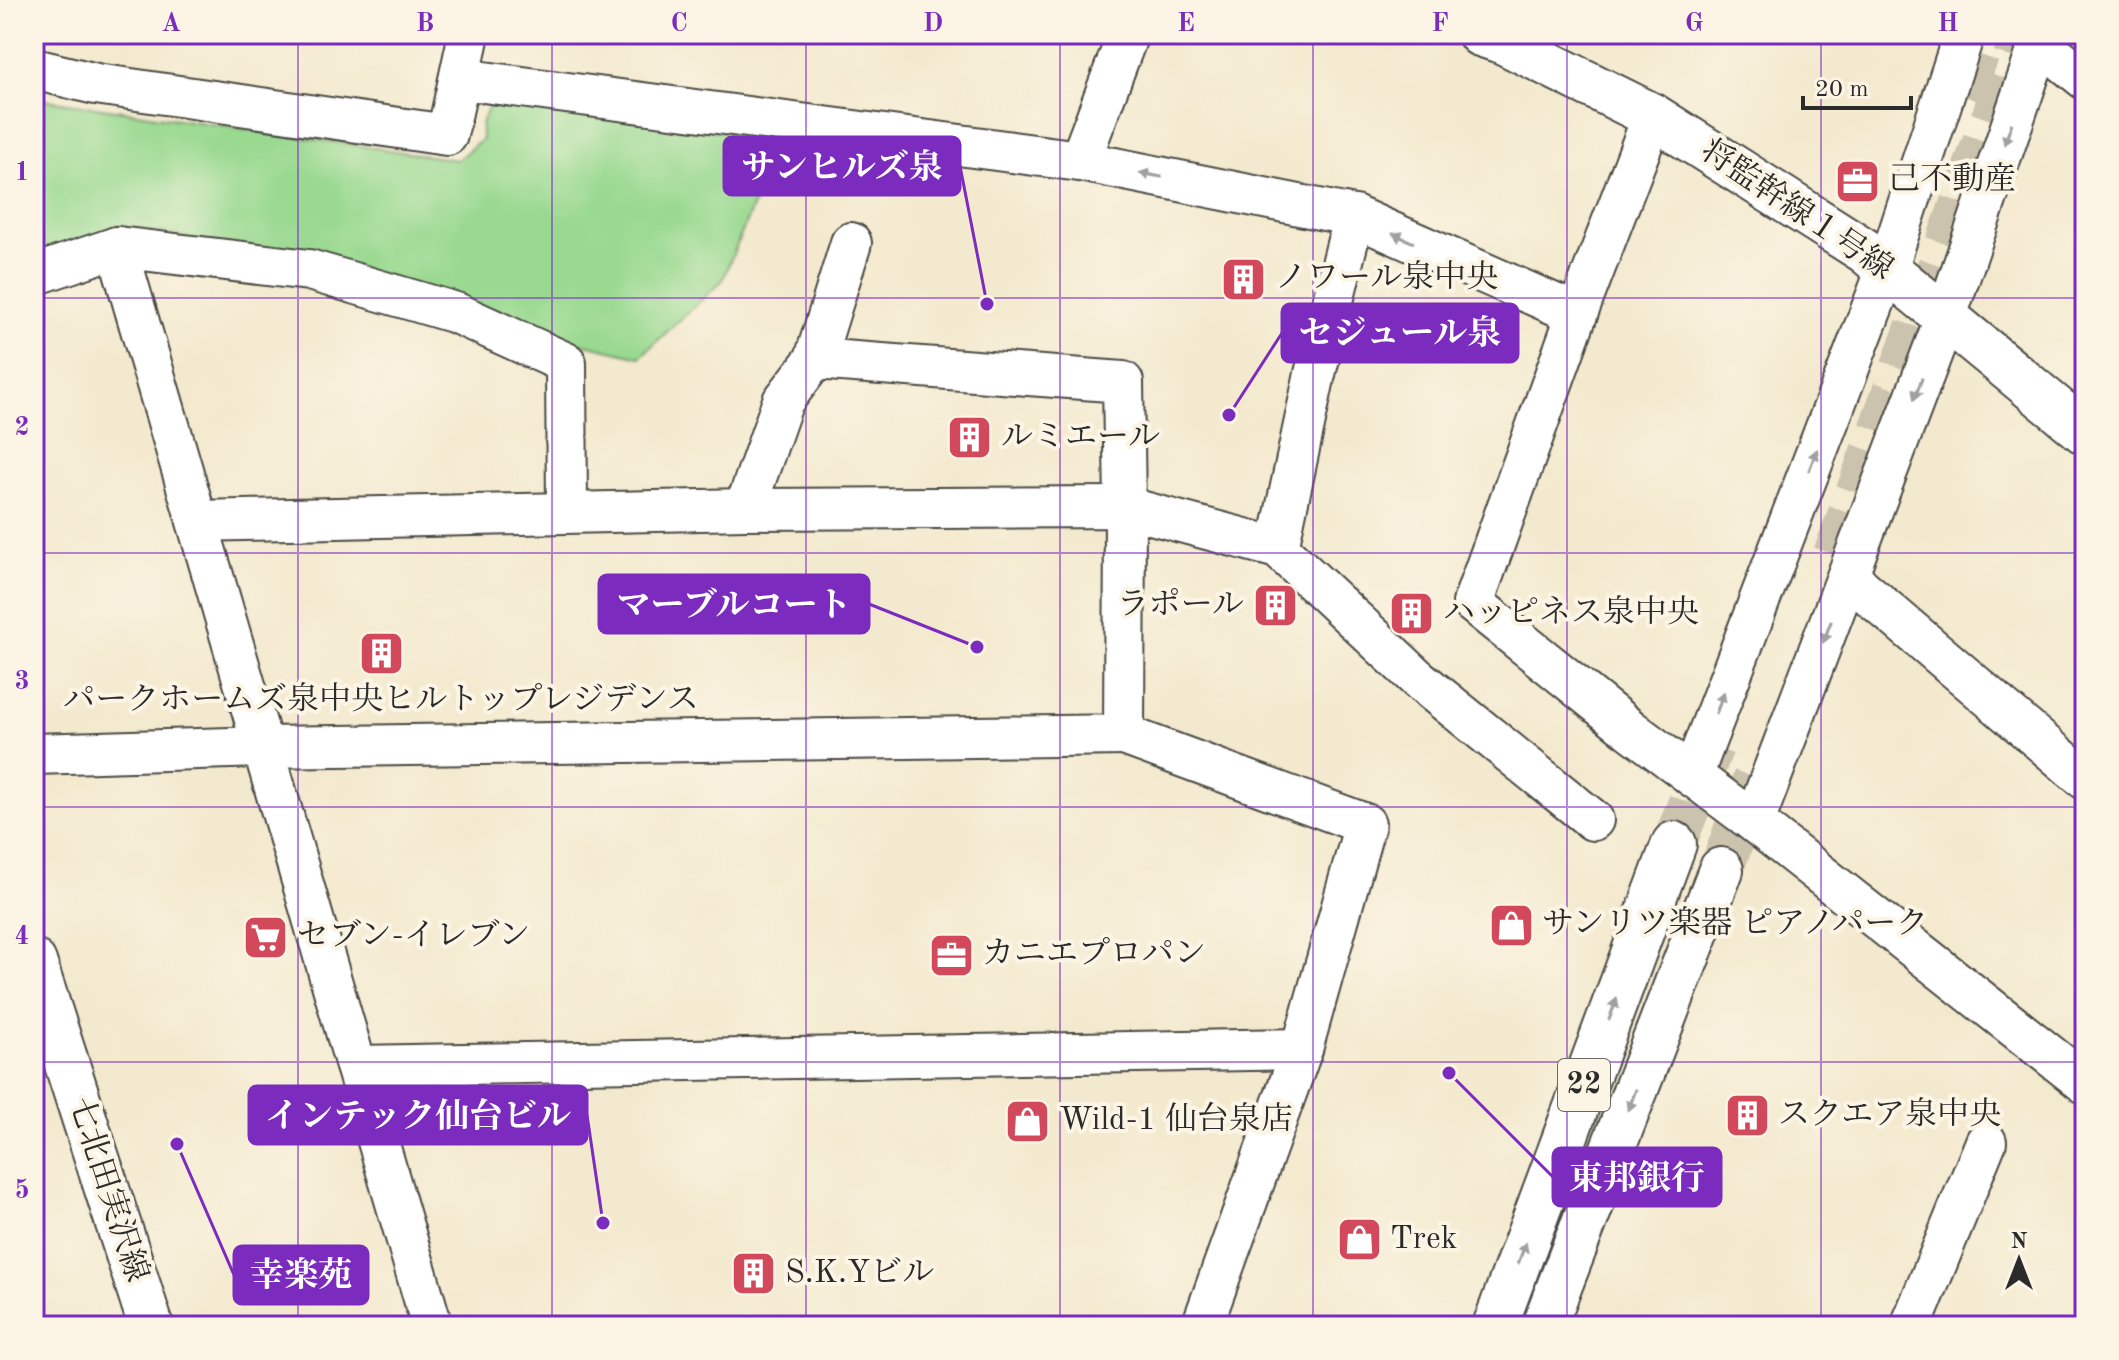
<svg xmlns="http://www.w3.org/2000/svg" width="2119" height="1360" viewBox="0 0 2119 1360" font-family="'Old Standard TT','Noto Serif JP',serif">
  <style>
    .grass { fill: #99d990; stroke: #62825e; stroke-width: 2 }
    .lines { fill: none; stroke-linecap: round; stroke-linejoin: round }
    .primary-tunnel { stroke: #cbc3ad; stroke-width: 44; stroke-dasharray: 44 22; stroke-linecap: butt }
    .minor-casing { stroke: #494843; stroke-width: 44 }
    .tertiary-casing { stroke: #494843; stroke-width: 48 }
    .primary-casing { stroke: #494843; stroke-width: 48 }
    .minor { stroke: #fff; stroke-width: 40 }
    .tertiary { stroke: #fff; stroke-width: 44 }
    .primary { stroke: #fff; stroke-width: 44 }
    .oneway { fill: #a0a0a0 }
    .grid { fill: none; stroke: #7b2cbf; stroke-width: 2; stroke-opacity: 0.55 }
    .labels { text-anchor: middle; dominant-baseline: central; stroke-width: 8; stroke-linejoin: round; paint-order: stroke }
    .shield { fill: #fcf5e5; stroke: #6a6863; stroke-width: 2 }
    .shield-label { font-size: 30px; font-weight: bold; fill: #2b2b2b }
    .poi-label { font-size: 32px; fill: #2b2b2b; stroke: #fcf5e5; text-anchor: start }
    .street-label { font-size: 32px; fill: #2b2b2b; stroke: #fcf5e5 }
    .leader { fill: none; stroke: #7b2cbf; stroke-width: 3 }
    .callout-dot { fill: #7b2cbf; stroke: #fcf5e5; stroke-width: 3 }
    .callout { fill: #7b2cbf; stroke: #7b2cbf; stroke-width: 3 }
    .callout-label { font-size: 34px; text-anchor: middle; font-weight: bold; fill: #fff }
    .neatline { fill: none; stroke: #7b2cbf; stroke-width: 3 }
    .grid-label { font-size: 26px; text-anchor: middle; font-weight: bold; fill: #7b2cbf }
  </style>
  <rect width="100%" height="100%" fill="#fcf5e5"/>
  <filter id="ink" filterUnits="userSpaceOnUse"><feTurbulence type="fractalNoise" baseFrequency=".0125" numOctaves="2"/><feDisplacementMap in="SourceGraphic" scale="16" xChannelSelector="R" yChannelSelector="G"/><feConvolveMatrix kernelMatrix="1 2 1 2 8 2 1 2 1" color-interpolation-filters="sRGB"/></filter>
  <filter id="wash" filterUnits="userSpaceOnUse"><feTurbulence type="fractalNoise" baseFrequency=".006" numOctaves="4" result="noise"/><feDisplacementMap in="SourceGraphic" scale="32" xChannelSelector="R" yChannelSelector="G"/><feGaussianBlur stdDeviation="1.8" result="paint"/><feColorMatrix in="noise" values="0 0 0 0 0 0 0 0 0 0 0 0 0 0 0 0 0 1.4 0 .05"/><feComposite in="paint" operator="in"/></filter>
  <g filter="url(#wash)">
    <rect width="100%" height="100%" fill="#f3e9ce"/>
    <polygon class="grass" points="34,98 457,160 482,139 481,124 491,102 780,139 722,281 640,357 529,331 344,266 117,225 34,263"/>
  </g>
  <g filter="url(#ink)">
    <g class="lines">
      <g class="primary-tunnel">
        <polyline points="1962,95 1985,34"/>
        <polyline points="1835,555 2021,40"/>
        <polyline points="1674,844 1712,746"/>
        <polyline points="1721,870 1755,778"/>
      </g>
      <defs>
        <g id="minor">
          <polyline points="1128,34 1080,161 1354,216 1577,314"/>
          <polyline points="2029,34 2085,79"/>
          <polyline points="34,69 96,84 447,135 469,34"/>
          <polyline points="461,79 1080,161"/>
          <polyline points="1653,116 1577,314 1473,603 1631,730 1754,822 2085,1083"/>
          <polyline points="1354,216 1314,378 1278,548 1418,679 1593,820"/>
          <polyline points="117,247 432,1326"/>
          <polyline points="34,275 117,247 309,270 456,313 566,363 567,512"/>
          <polyline points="745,509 783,401 815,359 851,243"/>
          <polyline points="197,521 745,509 1125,507 1278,548"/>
          <polyline points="1849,574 1860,587 2085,779"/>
          <polyline points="1124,735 1365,824 1302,1049 1202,1326"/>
          <polyline points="34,754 263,747 1124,735 1125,507 1123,382 815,359"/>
          <polyline points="1692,776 1887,269 1964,34"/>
          <polyline points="1754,822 1946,316 2043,34"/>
          <polyline points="356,1066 1302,1049"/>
          <polyline points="1911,1326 1986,1142"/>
        </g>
        <g id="tertiary">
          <polyline points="1480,34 1504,42 1653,116 1865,251 2085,432"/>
          <polyline points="34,962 151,1326"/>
        </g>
        <g id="primary">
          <polyline points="1495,1326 1674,844"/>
          <polyline points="1544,1326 1721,870"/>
        </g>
      </defs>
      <use href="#minor" class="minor-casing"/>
      <use href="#tertiary" class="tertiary-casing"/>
      <use href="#primary" class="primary-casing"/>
      <use href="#minor" class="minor"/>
      <use href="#tertiary" class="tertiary"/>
      <use href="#primary" class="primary"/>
    </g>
    <defs><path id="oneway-solid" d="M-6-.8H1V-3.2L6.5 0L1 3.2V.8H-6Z" transform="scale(2)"/></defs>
    <g class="oneway">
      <use href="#oneway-solid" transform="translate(2008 134) rotate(109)"/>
      <use href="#oneway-solid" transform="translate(1151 175) rotate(-169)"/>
      <use href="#oneway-solid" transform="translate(1403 238) rotate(-156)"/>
      <use href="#oneway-solid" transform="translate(1918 389) rotate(111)"/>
      <use href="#oneway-solid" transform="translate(1813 460) rotate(-69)"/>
      <use href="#oneway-solid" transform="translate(1827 632) rotate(111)"/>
      <use href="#oneway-solid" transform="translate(1720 703) rotate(-69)"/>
      <use href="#oneway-solid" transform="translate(1613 1009) rotate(-70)"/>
      <use href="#oneway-solid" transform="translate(1632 1100) rotate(111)"/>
      <use href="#oneway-solid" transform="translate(1522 1253) rotate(-70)"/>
    </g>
  </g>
  <path class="grid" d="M298,34V1326M552,34V1326M806,34V1326M1060,34V1326M1313,34V1326M1567,34V1326M1821,34V1326M34,298H2085M34,553H2085M34,807H2085M34,1062H2085"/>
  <defs>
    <symbol id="office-square" viewBox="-11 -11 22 22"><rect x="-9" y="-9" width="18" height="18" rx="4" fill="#d1495b" stroke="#fcf5e5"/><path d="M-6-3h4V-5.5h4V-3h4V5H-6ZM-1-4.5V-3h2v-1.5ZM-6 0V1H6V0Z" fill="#fff"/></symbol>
    <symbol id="building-square" viewBox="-11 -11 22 22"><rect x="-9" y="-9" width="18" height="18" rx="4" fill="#d1495b" stroke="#fcf5e5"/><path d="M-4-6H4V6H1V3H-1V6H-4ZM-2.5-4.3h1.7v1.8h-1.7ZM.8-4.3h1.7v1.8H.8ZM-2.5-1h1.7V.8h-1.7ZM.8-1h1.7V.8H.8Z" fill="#fff"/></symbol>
    <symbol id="shop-square" viewBox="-11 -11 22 22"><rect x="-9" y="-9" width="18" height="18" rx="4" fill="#d1495b" stroke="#fcf5e5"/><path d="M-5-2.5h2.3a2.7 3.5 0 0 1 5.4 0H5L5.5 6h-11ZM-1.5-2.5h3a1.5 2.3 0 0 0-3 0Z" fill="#fff"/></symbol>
    <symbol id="supermarket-square" viewBox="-11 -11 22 22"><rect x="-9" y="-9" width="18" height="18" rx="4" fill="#d1495b" stroke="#fcf5e5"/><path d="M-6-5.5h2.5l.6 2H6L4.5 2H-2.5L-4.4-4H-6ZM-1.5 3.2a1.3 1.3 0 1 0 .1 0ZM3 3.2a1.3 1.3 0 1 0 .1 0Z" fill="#fff"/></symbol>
  </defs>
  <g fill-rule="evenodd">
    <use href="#office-square" x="1832" y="156" width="51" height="51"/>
    <use href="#building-square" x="1218" y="254" width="51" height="51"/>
    <use href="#building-square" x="944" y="412" width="51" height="51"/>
    <use href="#building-square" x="1250" y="580" width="51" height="51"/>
    <use href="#building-square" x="1386" y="588" width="51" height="51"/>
    <use href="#building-square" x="356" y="628" width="51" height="51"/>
    <use href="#shop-square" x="1486" y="900" width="51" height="51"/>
    <use href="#supermarket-square" x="240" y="912" width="51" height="51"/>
    <use href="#office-square" x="926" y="930" width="51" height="51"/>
    <use href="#building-square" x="1722" y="1090" width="51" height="51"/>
    <use href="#shop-square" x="1002" y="1096" width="51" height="51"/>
    <use href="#shop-square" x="1334" y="1214" width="51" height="51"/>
    <use href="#building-square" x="728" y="1248" width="51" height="51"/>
  </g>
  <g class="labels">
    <rect class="shield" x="1558" y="1059" width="52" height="52" rx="6"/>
    <g class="shield-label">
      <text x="1584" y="1085">22</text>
    </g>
    <g class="poi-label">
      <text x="1888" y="181">己不動産</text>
      <text x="1275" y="279">ノワール泉中央</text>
      <text x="1001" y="438">ルミエール</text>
      <text x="1244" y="606" text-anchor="end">ラポール</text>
      <text x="1443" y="614">ハッピネス泉中央</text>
      <text x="381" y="701" text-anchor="middle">パークホームズ泉中央ヒルトップレジデンス</text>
      <text x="1542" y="925">サンリツ楽器 ピアノパーク</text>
      <text x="297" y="937">セブン-イレブン</text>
      <text x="982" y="955">カニエプロパン</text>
      <text x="1778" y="1116">スクエア泉中央</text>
      <text x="1059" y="1121">Wild-1 仙台泉店</text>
      <text x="1390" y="1240">Trek</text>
      <text x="785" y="1274">S.K.Yビル</text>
    </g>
    <g class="street-label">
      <text transform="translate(1796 211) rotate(34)">将監幹線１号線</text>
      <text transform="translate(107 1190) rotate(72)">七北田実沢線</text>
    </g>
  </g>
  <path class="leader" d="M987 304L960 166M1229 415L1282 333M977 647L869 604M603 1223L587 1115M1449 1073L1553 1177M177 1144L234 1275"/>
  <g class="callout-dot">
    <circle cx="987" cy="304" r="8"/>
    <circle cx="1229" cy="415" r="8"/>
    <circle cx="977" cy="647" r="8"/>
    <circle cx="603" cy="1223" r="8"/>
    <circle cx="1449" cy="1073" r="8"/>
    <circle cx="177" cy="1144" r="8"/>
  </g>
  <g class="callout">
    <rect x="724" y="137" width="236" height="58" rx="8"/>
    <rect x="1282" y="304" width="236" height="58" rx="8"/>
    <rect x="599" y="575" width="270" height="58" rx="8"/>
    <rect x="249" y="1086" width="338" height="58" rx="8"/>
    <rect x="1553" y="1148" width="168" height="58" rx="8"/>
    <rect x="234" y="1246" width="134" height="58" rx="8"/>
  </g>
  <g class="callout-label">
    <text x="842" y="178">サンヒルズ泉</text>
    <text x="1400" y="344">セジュール泉</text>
    <text x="734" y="616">マーブルコート</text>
    <text x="418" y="1127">インテック仙台ビル</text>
    <text x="1637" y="1189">東邦銀行</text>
    <text x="301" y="1286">幸楽苑</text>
  </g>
  <rect width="2119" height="1360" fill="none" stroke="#fcf5e5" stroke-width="88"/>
  <g transform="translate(2019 1260)" stroke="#fcf5e5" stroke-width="6" paint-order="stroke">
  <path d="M0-6L14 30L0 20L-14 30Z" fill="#2b2b2b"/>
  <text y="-12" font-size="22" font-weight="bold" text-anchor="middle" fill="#2b2b2b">N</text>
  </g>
  <path d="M1803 96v12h108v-12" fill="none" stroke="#2b2b2b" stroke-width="4"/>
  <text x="1815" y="96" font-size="24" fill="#2b2b2b" stroke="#fcf5e5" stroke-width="6" paint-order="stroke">20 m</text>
  <rect x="44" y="44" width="2031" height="1272" class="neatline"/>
  <g class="grid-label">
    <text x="171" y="31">A</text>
    <text x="425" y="31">B</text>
    <text x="679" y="31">C</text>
    <text x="933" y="31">D</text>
    <text x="1186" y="31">E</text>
    <text x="1440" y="31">F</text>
    <text x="1694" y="31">G</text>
    <text x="1948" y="31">H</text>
    <text x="22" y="180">1</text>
    <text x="22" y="435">2</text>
    <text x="22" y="689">3</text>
    <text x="22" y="944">4</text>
    <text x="22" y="1198">5</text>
  </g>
</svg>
